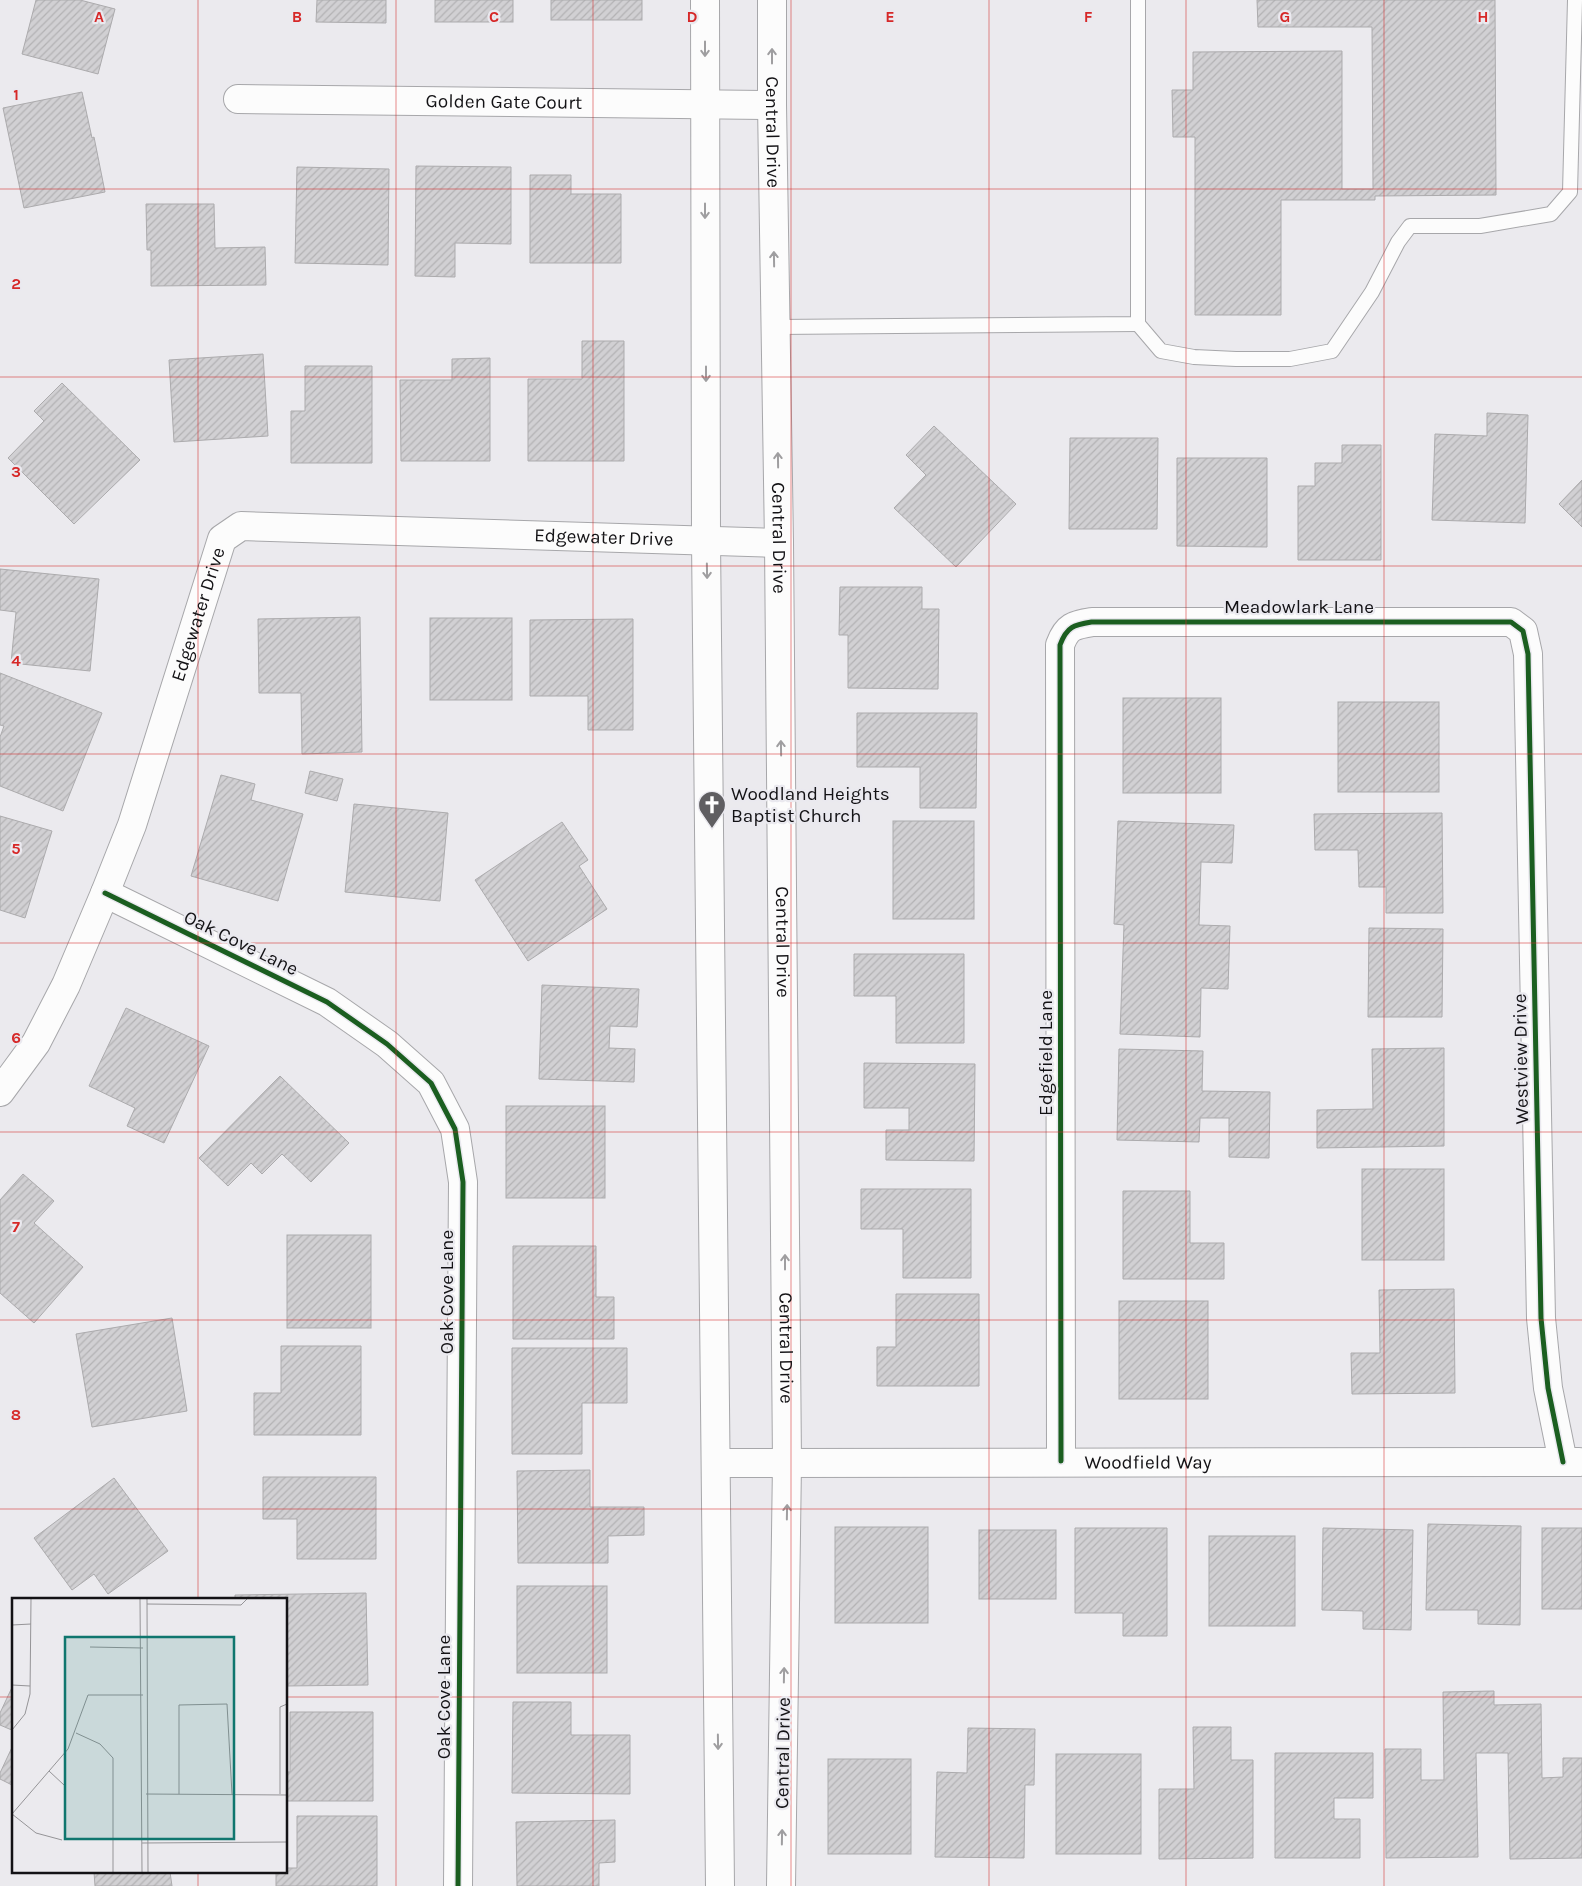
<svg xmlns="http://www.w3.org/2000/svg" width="1582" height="1886" viewBox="0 0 1582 1886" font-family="Karla,sans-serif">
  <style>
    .building { fill: url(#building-hatch); stroke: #acabad }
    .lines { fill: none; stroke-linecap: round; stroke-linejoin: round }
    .service-casing { stroke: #a7a7aa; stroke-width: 16 }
    .minor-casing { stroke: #a7a7aa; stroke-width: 30 }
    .secondary-casing { stroke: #a7a7aa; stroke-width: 30 }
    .service { stroke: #fcfcfc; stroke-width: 14 }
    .minor { stroke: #fcfcfc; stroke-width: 28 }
    .secondary { stroke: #fcfcfc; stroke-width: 28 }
    .cycleway-casing { stroke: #eae9ef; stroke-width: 8 }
    .cycleway { stroke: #1b5e20; stroke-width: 5 }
    .oneway { stroke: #9f9ea0 }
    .grid { fill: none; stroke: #d62828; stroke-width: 1; stroke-opacity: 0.55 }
    .labels { text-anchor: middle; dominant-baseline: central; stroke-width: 4.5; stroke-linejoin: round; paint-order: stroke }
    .street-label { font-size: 19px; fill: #131215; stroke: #eae9ef }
    .poi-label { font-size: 19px; fill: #131215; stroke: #eae9ef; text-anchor: start }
    .inset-road { fill: none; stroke: #959497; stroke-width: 1 }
    .view { fill: #0f766e; fill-opacity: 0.15; stroke: #0f766e; stroke-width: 2.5 }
    .inset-edge { fill: none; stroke: #131215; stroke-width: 2.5 }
    .grid-label { font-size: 16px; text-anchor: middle; font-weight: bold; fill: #d62828; stroke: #eae9ef; stroke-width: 4.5; stroke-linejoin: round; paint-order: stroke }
  </style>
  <defs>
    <pattern id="building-hatch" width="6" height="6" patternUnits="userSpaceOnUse" patternTransform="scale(1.25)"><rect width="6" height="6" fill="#d1d0d3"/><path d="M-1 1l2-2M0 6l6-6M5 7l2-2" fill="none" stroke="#b3b2b4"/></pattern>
  </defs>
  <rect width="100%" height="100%" fill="#ebeaee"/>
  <g class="building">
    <polygon points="36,0 80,0 115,9 98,74 22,54"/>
    <polygon points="317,0 386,0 386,23 316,22"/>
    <rect x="435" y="0" width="78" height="22"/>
    <rect x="551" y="0" width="91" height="20"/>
    <polygon points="1257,0 1495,0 1496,195 1375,196 1375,200 1281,200 1281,315 1195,315 1195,137 1173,137 1172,90 1193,90 1193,52 1342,51 1342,189 1373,189 1372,27 1258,27"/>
    <polygon points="82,92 92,138 94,137 105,192 24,208 3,108"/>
    <polygon points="416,166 511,167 511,244 455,243 455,277 415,276"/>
    <polygon points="297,167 389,169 388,265 295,263"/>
    <polygon points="530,175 571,175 571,194 621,194 621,263 530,263"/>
    <polygon points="146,204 214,204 215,248 265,247 266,285 151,286 151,250 147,250"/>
    <polygon points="582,341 624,341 624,461 528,461 528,379 582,379"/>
    <polygon points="263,354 268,436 174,442 169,360"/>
    <polygon points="490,358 490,461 401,461 400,380 452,380 452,359"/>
    <polygon points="305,366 372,366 372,463 291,463 291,411 305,411"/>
    <polygon points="62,383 140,460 74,524 8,458 44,421 34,411"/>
    <polygon points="1487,413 1528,415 1525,523 1432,520 1435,434 1487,436"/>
    <polygon points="934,426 1016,504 956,567 894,508 926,475 906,455"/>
    <polygon points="1070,438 1158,438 1157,529 1069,529"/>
    <polygon points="1342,445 1381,445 1381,560 1298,560 1298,486 1315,486 1315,463 1342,463"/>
    <polygon points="1177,458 1267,458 1267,547 1177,546"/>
    <polygon points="1582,480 1582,527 1559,504"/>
    <polygon points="0,569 99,579 90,671 11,663 16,612 0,610"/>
    <polygon points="840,587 922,587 922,609 939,609 938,689 848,688 848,635 839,635"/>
    <polygon points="360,617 362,752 302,754 301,693 259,693 258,619"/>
    <rect x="430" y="618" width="82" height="82"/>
    <polygon points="633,619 633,730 588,730 588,696 530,696 530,620"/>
    <polygon points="0,673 102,713 63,811 0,786 0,737 4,726 0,725"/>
    <rect x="1123" y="698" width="98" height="95"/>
    <rect x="1338" y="702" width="101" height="90"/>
    <polygon points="857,713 977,713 976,808 920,808 920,767 857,767"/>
    <polygon points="310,771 343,779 337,801 305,793"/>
    <polygon points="221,775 255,784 251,800 303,814 278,901 191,876"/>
    <polygon points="354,804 448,813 440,901 345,892"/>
    <polygon points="1442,813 1443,913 1386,913 1386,887 1359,887 1358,850 1315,850 1314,814"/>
    <polygon points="0,816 52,831 25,918 0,910"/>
    <rect x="893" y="821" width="81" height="98"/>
    <polygon points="1118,821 1234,825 1232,863 1201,862 1199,925 1230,926 1228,989 1201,988 1200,1037 1120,1034 1124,925 1114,924"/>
    <polygon points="562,822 588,860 579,866 607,909 528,961 475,880"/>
    <polygon points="1369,928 1443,929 1442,1017 1368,1017"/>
    <polygon points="854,954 964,954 964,1043 896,1043 896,996 854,996"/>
    <polygon points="542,985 639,989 637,1027 610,1026 609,1048 635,1049 634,1082 539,1079"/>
    <polygon points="126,1008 209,1046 164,1143 127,1126 135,1108 89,1086"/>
    <polygon points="1444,1048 1444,1146 1317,1148 1317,1110 1373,1109 1372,1049"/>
    <polygon points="1119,1049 1203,1051 1202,1091 1270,1092 1269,1158 1229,1157 1229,1118 1200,1118 1199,1142 1117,1140"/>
    <polygon points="864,1063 975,1064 974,1161 886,1160 886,1130 909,1130 909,1108 864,1108"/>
    <polygon points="280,1076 349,1143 311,1182 282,1154 262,1174 251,1163 228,1186 199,1158"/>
    <rect x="506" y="1106" width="99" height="92"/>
    <rect x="1362" y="1169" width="82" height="91"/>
    <polygon points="23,1174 54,1201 34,1223 83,1267 34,1323 0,1293 0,1200"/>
    <polygon points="861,1189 971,1189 971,1278 903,1278 903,1229 861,1229"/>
    <polygon points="1123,1191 1190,1191 1190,1243 1224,1243 1224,1279 1123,1279"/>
    <rect x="287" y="1235" width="84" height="93"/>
    <polygon points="513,1246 596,1246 596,1297 614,1297 614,1339 513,1339"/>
    <polygon points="1454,1289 1455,1393 1352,1394 1351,1353 1380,1353 1379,1290"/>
    <polygon points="896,1294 979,1294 979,1386 877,1386 877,1347 896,1347"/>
    <rect x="1119" y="1301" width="89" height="98"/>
    <polygon points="172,1318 187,1411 92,1427 76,1334"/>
    <polygon points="281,1346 361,1346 361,1435 254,1435 254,1393 281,1393"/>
    <polygon points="512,1348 627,1348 627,1403 582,1403 582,1454 512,1454"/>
    <polygon points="590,1470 590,1507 644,1507 644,1535 608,1536 608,1563 518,1563 517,1471"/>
    <polygon points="263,1477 376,1477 376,1559 297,1559 297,1519 263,1519"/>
    <polygon points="114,1478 168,1551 108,1594 94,1574 72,1590 34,1538"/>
    <polygon points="1428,1524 1521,1526 1520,1625 1478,1624 1478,1610 1426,1610"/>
    <rect x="835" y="1527" width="93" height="96"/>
    <polygon points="1075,1528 1167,1528 1167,1636 1123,1636 1123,1613 1075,1613"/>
    <polygon points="1323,1528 1413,1530 1411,1630 1363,1629 1363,1611 1322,1610"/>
    <rect x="1542" y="1528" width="40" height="81"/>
    <rect x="979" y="1530" width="77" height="69"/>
    <rect x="1209" y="1536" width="86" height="90"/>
    <rect x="517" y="1586" width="90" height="87"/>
    <polygon points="366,1593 368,1685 286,1686 286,1600 235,1600 235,1595"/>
    <polygon points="14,1683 14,1731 0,1725 0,1713"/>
    <polygon points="1494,1691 1494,1705 1541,1704 1542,1778 1563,1777 1563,1758 1582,1758 1582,1858 1510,1859 1508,1753 1476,1753 1478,1857 1386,1858 1385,1749 1421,1749 1421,1780 1444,1780 1443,1692"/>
    <polygon points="513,1702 571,1702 571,1735 630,1735 630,1794 512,1793"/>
    <polygon points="290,1712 373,1712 373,1801 286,1801 286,1772 290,1772"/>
    <polygon points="1193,1727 1231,1727 1231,1760 1253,1760 1253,1858 1159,1859 1159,1789 1194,1789"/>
    <polygon points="968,1728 1035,1729 1034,1785 1025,1785 1024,1858 935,1857 937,1772 967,1773"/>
    <polygon points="14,1743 14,1786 0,1779 0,1773"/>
    <polygon points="1275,1753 1373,1753 1373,1798 1334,1798 1334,1819 1360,1819 1360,1858 1275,1858"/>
    <rect x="1056" y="1754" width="85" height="100"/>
    <rect x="828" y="1759" width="83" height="95"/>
    <polygon points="297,1816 377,1816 377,1886 276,1886 276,1872 286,1872 286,1868 297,1868"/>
    <polygon points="615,1820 615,1862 599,1863 599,1886 517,1886 516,1822"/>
    <polygon points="94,1872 170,1872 172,1886 95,1886"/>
  </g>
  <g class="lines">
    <defs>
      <g id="service">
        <polyline points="1138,324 1161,351 1194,357 1236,359 1290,359 1332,351 1372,292 1398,242 1410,226 1480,226 1551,214 1570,192 1575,0"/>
        <polyline points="776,327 1138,324 1138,0"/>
      </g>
      <g id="minor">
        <path id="s1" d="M238,99L772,105"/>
        <polyline points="105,893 327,1002 387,1044 431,1083 455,1129 463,1182 458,1886"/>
        <path id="s2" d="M0,1092L36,1043L66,985L105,893L132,825L222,539L241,526L779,543"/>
        <path d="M1061,1461L1060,645C1067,626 1074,625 1092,622H1511L1523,631L1528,654L1541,1318L1548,1388L1563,1462"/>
        <path id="s3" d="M716,1463L1579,1462"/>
      </g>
      <g id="secondary">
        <polyline points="705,0 706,541 720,1886"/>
        <path id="s4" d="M772,0V105L779,543L787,1463L781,1886"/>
      </g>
    </defs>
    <use href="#service" class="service-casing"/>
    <use href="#minor" class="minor-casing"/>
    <use href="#secondary" class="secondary-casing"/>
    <use href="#service" class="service"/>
    <use href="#minor" class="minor"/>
    <use href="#secondary" class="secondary"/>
    <defs>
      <g id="cycleway">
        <polyline points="105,893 327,1002 387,1044 431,1083 455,1129 463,1182 458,1886"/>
        <path d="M1061,1461L1060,645C1067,626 1074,625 1092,622H1511L1523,631L1528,654L1541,1318L1548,1388L1563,1462"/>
      </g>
    </defs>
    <use href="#cycleway" class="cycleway-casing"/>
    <use href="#cycleway" class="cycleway"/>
  </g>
  <defs><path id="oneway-shaft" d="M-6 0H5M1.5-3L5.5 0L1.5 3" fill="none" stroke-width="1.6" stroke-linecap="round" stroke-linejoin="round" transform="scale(1.25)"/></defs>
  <g class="oneway">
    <use href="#oneway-shaft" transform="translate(705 49) rotate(90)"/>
    <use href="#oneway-shaft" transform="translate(772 56) rotate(-90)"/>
    <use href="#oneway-shaft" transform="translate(705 211) rotate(90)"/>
    <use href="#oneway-shaft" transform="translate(774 259) rotate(-91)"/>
    <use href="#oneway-shaft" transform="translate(706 374) rotate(90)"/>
    <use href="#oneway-shaft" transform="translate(778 460) rotate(-91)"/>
    <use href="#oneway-shaft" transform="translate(707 571) rotate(89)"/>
    <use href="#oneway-shaft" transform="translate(781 748) rotate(-91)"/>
    <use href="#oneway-shaft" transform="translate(785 1262) rotate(-90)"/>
    <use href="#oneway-shaft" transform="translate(787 1512) rotate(-89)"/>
    <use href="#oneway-shaft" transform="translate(784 1675) rotate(-89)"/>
    <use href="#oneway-shaft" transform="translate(718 1742) rotate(89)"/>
    <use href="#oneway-shaft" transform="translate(782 1837) rotate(-89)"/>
  </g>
  <path class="grid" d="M198,0V1600M396,0V1886M593,0V1886M791,0V1886M989,0V1886M1186,0V1886M1384,0V1886M0,189H1582M0,377H1582M0,566H1582M0,754H1582M0,943H1582M0,1132H1582M0,1320H1582M0,1509H1582M0,1697H14M286,1697H1582M198,1872V1886"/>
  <defs>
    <symbol id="church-pin" viewBox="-11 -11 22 30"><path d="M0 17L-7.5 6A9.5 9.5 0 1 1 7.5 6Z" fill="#5f5e61" stroke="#eae9ef"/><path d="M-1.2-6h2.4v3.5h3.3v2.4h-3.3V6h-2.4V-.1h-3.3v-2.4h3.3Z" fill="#fff"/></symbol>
  </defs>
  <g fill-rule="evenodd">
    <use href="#church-pin" x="696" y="789" width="32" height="43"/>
  </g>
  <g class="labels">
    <g class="street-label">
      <text stroke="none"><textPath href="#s1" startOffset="266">Golden Gate Court</textPath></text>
      <text stroke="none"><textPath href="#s4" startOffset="132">Central Drive</textPath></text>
      <text stroke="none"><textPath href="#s2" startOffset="985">Edgewater Drive</textPath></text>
      <text stroke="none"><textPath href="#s4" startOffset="538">Central Drive</textPath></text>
      <text x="1299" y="607">Meadowlark Lane</text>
      <text stroke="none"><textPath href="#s2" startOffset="520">Edgewater Drive</textPath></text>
      <text transform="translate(241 943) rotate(26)">Oak Cove Lane</text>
      <text stroke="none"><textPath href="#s4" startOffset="942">Central Drive</textPath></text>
      <text transform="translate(1046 1053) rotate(-90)">Edgefield Lane</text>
      <text transform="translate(1521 1059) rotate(-91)">Westview Drive</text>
      <text transform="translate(447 1292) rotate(-90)">Oak Cove Lane</text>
      <text stroke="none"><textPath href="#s4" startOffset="1348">Central Drive</textPath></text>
      <text stroke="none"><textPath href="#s3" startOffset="432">Woodfield Way</textPath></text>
      <text transform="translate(444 1697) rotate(-90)">Oak Cove Lane</text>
      <text transform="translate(783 1753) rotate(-89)">Central Drive</text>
    </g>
    <g class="poi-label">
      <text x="731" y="794">Woodland Heights<tspan x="731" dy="22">Baptist Church</tspan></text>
    </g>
  </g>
  <g transform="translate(12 1598)">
    <rect width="275" height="275" fill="#ebeaee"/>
    <path class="inset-road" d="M128,1L130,274M135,1L136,274M135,6L229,7L235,1M0,27L19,26M78,49L131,50M0,87L18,88M0,132L13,116L18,96L19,1M64,135L88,146L101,160V274M37,173L52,187M134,196L275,197M167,196V107L215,106L220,196M268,196V109L275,106M0,216L56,151L76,97H131M0,216L24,235L50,242M130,245L275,244"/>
    <path class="view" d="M53,39H222V241H53Z"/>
    <rect width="275" height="275" class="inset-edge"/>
  </g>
  <g class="grid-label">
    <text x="99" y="22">A</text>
    <text x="297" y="22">B</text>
    <text x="494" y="22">C</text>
    <text x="692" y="22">D</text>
    <text x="890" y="22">E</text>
    <text x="1088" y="22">F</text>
    <text x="1285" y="22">G</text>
    <text x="1483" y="22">H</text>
    <text x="16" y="100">1</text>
    <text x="16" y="289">2</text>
    <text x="16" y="477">3</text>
    <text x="16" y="666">4</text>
    <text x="16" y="854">5</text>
    <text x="16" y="1043">6</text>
    <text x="16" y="1232">7</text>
    <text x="16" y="1420">8</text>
  </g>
</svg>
